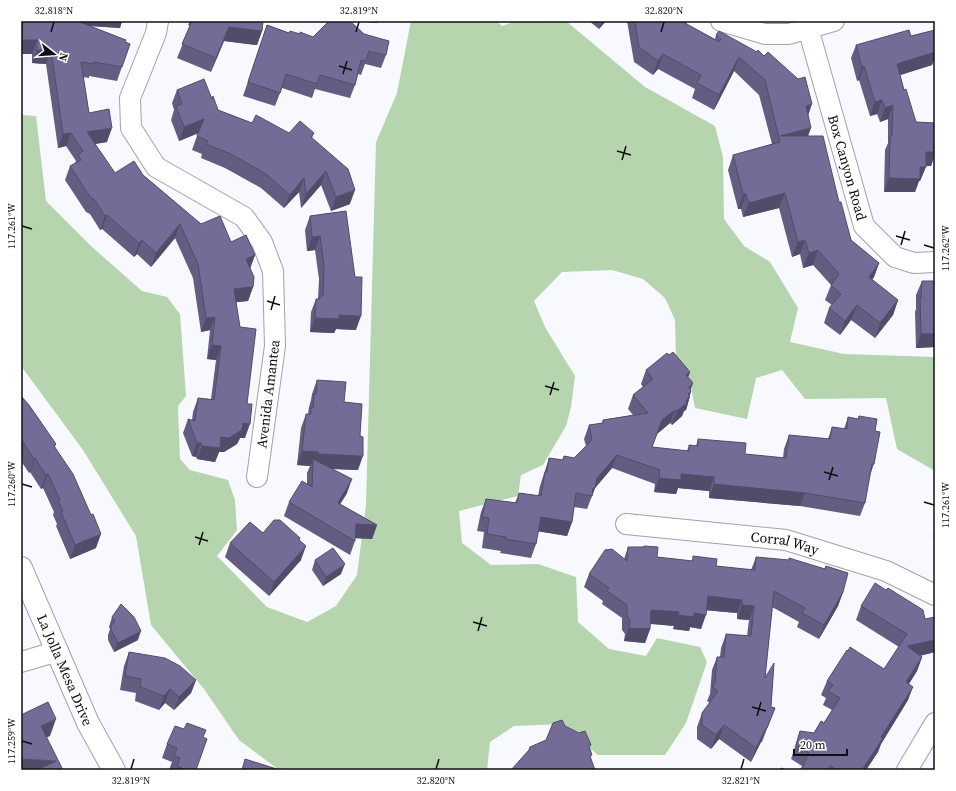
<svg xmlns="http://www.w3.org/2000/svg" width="956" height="791" viewBox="0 0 956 791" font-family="'Source Serif 4',serif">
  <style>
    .green { fill: #b6d4ad }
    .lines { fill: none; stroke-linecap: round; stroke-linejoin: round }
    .street-casing { stroke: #a1a3ac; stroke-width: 22 }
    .secondary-casing { stroke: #a1a3ac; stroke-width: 24 }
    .street { stroke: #fff; stroke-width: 20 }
    .secondary { stroke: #fff; stroke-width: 22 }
    .wall { fill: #645d82 }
    .shaded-wall { fill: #514c6a }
    .building { fill: #746c97; stroke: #514c6a }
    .ticks { fill: none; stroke: #0f0f12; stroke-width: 1.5 }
    .labels { text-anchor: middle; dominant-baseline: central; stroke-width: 4; stroke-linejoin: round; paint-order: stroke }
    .street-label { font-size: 14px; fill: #0f0f12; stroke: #fff }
    .neatline { fill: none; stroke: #0f0f12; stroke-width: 1.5 }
    .ticks-label { font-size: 10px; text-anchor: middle; fill: #0f0f12 }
  </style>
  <rect width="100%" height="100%" fill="#f8f9fe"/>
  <polygon class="green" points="411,21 497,21 502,26 516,21 566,21 645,87 715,126 723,157 724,219 744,246 770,262 798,308 790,342 844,354 935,357 935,471 897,449 886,398 805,399 782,370 756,378 747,419 695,408 688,372 676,358 675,320 665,298 643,279 612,270 562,272 534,301 545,327 575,376 571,407 566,426 543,465 521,475 518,496 459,511 462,543 491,565 538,564 576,577 578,622 609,649 646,656 657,638 700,647 707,662 686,723 665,755 598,755 562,724 514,726 490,742 487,770 279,770 239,740 204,689 151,625 136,536 83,450 21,366 21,115 36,116 46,201 92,247 142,291 167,297 180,314 186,396 178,406 180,459 190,470 228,480 235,500 237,530 217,556 267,607 307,622 336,606 357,575 366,505 376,142 397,93"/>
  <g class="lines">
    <defs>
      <g id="street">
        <polyline points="158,21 156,33 130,98 131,128 156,167 244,217 262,242 273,271 275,346 257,477"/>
        <polyline points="721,21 765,34 789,34 834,21"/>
        <path id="s1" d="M808,28L864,226L895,257L914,263L935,262"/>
        <path id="s2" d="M626,524L786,540L886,571L935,595"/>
        <polyline points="21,662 58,651"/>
        <polyline points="907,770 935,723"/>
      </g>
      <g id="secondary">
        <path id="s3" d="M21,568L88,723L114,770"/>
      </g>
    </defs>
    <use href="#street" class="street-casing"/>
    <use href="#secondary" class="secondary-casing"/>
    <use href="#street" class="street"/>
    <use href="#secondary" class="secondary"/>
  </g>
  <g class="wall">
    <polygon points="21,21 122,21 120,28 91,26 130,44 117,81 89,76 89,78 83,77 89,113 107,142 95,144 115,173 143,175 201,224 255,255 250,268 253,287 248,301 236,302 247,404 245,438 240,438 237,444 224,452 219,452 215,462 197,459 196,457 192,456 183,433 188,419 192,420 193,412 198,398 211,399 216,360 207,359 210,330 201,332 193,278 175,238 151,267 137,254 134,257 102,229 100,230 90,214 86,212 65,180 70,166 75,163 76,161 66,146 58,148 46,64 32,63 32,54 21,54"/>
    <polygon points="190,21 263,21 262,31 257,45 224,41 211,72 177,58 190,26 188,25"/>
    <polygon points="589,21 606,21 599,29"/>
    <polygon points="627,21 687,21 686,24 715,39 716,35 808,115 808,136 839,202 851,240 879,263 874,277 872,280 898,300 893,315 875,338 851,320 840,335 824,323 829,308 832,305 825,300 831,285 813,265 803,268 800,254 792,257 779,208 743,217 741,209 738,209 728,170 733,155 772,144 759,95 734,71 714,110 692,98 695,89 658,69 653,75 634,62"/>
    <polygon points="267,25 289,33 313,37 386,55 381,68 365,64 361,75 358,74 355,85 350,98 315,89 312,98 282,88 275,106 243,96"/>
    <polygon points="935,30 935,57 932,65 900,75 904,90 916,122 935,123 935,154 931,166 926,166 920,181 919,181 915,192 884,192 885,150 888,143 888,119 880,122 877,114 870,116 859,80 857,81 851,58 856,45 911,36"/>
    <polygon points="177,90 212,99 218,110 252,123 289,133 314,133 312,138 350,204 331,211 321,185 301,208 299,192 284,208 261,188 225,168 201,158 202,154 192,150 198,133 179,141 171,120 174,110 172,103"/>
    <polygon points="346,211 356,330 336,329 334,333 310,332 311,312 316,299 318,299 319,279 315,250 307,251 305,230 310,216"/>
    <polygon points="922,281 935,347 916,348 915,312 916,309 916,295"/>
    <polygon points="646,370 690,372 688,377 693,383 690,390 691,391 690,395 690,396 686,410 684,411 682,416 672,425 670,423 657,434 652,447 687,451 689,445 696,446 698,439 745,454 783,458 784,449 789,435 828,439 832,427 844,429 848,417 858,419 859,416 875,431 874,464 869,478 865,503 860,516 800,506 709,498 709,491 678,488 676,494 654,492 655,484 612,468 595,488 587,509 574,507 572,522 567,536 538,531 536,544 531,558 500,553 501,551 482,548 484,532 477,531 481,512 486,499 515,503 519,493 538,496 540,486 549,458 562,460 564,456 574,458 586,446 584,439 589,425 602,423 603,420 633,415 628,409 633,395 643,387 641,384"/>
    <polygon points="317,380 344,402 358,470 332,469 347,493 340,504 377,525 372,539 355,538 355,541 350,555 284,516 289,502 307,484 307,473 310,466 297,465 301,428 306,414 308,414 309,407 311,400 312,394"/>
    <polygon points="21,396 56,444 55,447 96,548 70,559 56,526 57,524 53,515 54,512 43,488 41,489 30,472 29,473 21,461"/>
    <polygon points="935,532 935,539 933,536"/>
    <polygon points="263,533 300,540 301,560 269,596 225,557 230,543"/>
    <polygon points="628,547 657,557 692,561 693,556 716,566 751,570 756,557 824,569 826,566 843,592 838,606 819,639 797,627 799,622 772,607 765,678 771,707 775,708 762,742 761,742 751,762 719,739 711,749 697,739 697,727 702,713 710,703 707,701 710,694 712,670 717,657 720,657 721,648 726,634 747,636 749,620 737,619 737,613 706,610 701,629 690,627 689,631 673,629 674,626 650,624 650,629 645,643 624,641 625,634 622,630 622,618 602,604 603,601 584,587 589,574 624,559"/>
    <polygon points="315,560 341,574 323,586 312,570"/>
    <polygon points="861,606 925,619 935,617 935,652 920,656 922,657 917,671 909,684 908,700 881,744 878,752 866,770 801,770 802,766 791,759 800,731 814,733 824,723 832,710 823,705 826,698 821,695 827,681 884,669 899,647 856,620"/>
    <polygon points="112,617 138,640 114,652 108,640 108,635 110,629 109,627"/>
    <polygon points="129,652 196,680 191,693 174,710 165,703 159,710 135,701 136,693 120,690 124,666"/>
    <polygon points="203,738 196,770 169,770 172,762 162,758 167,744"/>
  </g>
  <g class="shaded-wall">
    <polygon points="42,21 122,21 120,28 42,23"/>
    <polygon points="356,21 378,21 377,23"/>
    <polygon points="602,21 606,21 599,29"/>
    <polygon points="229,27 262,31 257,45 224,41 211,72 216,58"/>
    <polygon points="22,40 37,40 32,54 21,54 21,44"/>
    <polygon points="37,50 51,50 46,64 32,63"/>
    <polygon points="935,52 935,57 932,65 891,78 897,64"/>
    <polygon points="663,54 658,69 653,75 658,61"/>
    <polygon points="739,57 734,71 714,110 719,95"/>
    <polygon points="864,66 859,80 857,81 862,67"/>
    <polygon points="882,100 877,114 870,116 875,102"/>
    <polygon points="812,104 807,119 806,106"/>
    <polygon points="893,105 888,119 880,122 885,108"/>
    <polygon points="204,119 199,133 179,141 184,127"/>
    <polygon points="112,128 107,142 82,146 87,132"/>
    <polygon points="811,128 806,142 780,142 780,136"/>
    <polygon points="71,133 66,146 58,148 63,134"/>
    <polygon points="926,152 935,152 935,154 931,166 921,166"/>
    <polygon points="920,167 926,167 920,181 919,181 915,192 884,192 889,178"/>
    <polygon points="326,171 321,185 301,208 306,194"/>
    <polygon points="304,178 299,192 284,208 290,195"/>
    <polygon points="355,190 350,204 331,211 336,197"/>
    <polygon points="785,193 779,208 743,217 749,203"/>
    <polygon points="743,194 746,194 741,209 738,209"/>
    <polygon points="107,215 102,229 100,230 105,216"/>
    <polygon points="180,224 175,238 151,267 156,253"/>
    <polygon points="320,236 315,250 307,251 312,237"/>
    <polygon points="142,240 137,254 134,257 139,243"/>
    <polygon points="805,240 800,254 792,257 798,242"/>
    <polygon points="818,250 813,265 803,268 809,253"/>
    <polygon points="255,255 250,269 246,259"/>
    <polygon points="879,263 874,277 863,291 869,277"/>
    <polygon points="253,287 248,301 229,303 234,289"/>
    <polygon points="898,300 893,315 875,338 880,323"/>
    <polygon points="857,305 851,320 840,335 845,321"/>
    <polygon points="339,315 361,316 356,330 336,329 334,333 310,332 315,318"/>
    <polygon points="215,317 210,330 201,332 206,318"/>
    <polygon points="921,334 935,334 935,347 916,348"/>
    <polygon points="212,345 221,346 216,360 207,359"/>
    <polygon points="690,372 685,386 686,375"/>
    <polygon points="693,383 689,393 691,391 689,398 690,396 686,410 684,411 682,416 672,425 677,411 689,387"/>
    <polygon points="675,410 670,423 657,434 662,420"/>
    <polygon points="243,423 250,424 245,438 240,438 237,444 224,452 219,452 215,462 197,459 202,446 221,437"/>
    <polygon points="197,443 201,443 196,457 192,456"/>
    <polygon points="302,451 319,452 363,456 358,470 312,468 313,459 310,466 297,465"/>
    <polygon points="617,455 612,468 595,488 590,502 592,496 590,495 597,478"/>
    <polygon points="35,458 30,472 29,473 34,459"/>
    <polygon points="48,474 43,488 41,489 46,475"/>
    <polygon points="681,474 714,477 709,491 678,488 676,494 654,492 659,478"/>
    <polygon points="352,479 347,493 333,516 338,503"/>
    <polygon points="714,484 805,493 800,506 709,498"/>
    <polygon points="541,517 572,522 567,536 536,531"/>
    <polygon points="356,524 377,525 372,539 351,538"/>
    <polygon points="101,534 96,548 70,559 75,545"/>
    <polygon points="306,546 301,560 269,596 274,582"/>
    <polygon points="345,564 341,574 323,586 326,577"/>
    <polygon points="843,592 838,606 819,639 824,625"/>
    <polygon points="708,596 742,600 737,613 703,610"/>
    <polygon points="742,605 754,606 749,620 737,619"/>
    <polygon points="651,610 679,612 674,626 646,623"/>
    <polygon points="694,613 706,615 701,629 690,627 689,631 673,629 678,615"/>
    <polygon points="629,628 650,629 645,643 624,641"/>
    <polygon points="141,631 138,640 114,652 118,643"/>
    <polygon points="935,640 935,652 902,660 907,646"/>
    <polygon points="922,657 917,671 901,696 906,682"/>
    <polygon points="196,680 191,693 174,710 179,697"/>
    <polygon points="913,687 908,700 881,744 878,752 866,770 862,770 881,737"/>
    <polygon points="170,689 165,703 159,710 164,696"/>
    <polygon points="56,719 50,736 35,743 41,726"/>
    <polygon points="724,725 719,739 711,749 716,735"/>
    <polygon points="766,728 761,742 751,762 756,748"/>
    <polygon points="21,759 56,761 52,770 21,770"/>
  </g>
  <g class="building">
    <polygon points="23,21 77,21 126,40 125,42 130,44 122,67 94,62 94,64 81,62 89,113 109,109 112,128 87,132 115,173 134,161 143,175 201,224 220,216 231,242 246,235 255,255 246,259 254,277 253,287 234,289 240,327 256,329 247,404 252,404 250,424 243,423 242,430 229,438 221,437 220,448 202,446 201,443 197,443 188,419 195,421 198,398 214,400 221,346 212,345 215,317 206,318 198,264 180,224 156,253 142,240 139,243 107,215 105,216 95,200 91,198 70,166 81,160 78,155 83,151 71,133 63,134 51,50 37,50 37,40 22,40"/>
    <polygon points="192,21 263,21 262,31 229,27 216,58 182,44"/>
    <polygon points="329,21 350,21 364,34 389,41 386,55 369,51 366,61 361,60 355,85 320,75 317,84 286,74 280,93 248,82 267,25 289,33 290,31 300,34 300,32 313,37"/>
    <polygon points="635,21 687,21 685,23 719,42 721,39 716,35 719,31 757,52 758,50 764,56 768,52 798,79 805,77 812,104 806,106 811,128 780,136 823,136 839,202 841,202 851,240 879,263 869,277 898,300 880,323 857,305 845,321 829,308 841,294 831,285 839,274 818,250 809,253 805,240 798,242 785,193 749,203 746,194 743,194 733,155 780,142 765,80 739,57 719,95 697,83 701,75 663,54 658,61 639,47"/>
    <polygon points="909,30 911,36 935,30 935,52 897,64 904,90 906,89 916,122 935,123 935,152 926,152 926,167 920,167 920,179 889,178 890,136 892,136 893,105 885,108 882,100 875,102 864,66 862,67 856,45"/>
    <polygon points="204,79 212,99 213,96 218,110 252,123 256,115 289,133 300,121 314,133 311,137 348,169 355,190 336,197 326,171 306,194 304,178 290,195 266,174 231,154 206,144 208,141 197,136 204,119 184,127 176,106 182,104 177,90"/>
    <polygon points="346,211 355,277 362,277 361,316 339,315 339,319 315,318 316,299 320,299 320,296 323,296 324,266 320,236 312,237 310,216"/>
    <polygon points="922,281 935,281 935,334 921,334 920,298 921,298"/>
    <polygon points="673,352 690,372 686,375 693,383 689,387 691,391 688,394 690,396 686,401 687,403 677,411 675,410 662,420 652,447 689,451 689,445 698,446 698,439 746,443 745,454 786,458 789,435 830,439 832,427 847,429 848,417 858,419 859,416 877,419 875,431 880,432 874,464 872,464 865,503 805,493 714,484 714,477 681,474 681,480 659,478 660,470 617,455 597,478 595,488 593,488 592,496 576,493 572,522 541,517 536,544 505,539 506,537 487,534 489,518 482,517 486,499 517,503 519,493 541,496 545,472 547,472 549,458 563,460 564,456 574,458 592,440 589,425 603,423 603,420 648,413 633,395 653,379 646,370 667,353 669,355"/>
    <polygon points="317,380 346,382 344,402 362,404 360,436 363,437 363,456 317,454 319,452 302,451 306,414 311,414 311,408 313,408 314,394 316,394"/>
    <polygon points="21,396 29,405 56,444 54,446 73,474 91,515 93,514 101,534 75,545 61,512 63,511 58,501 60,500 48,474 46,475 35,458 34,459 21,439"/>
    <polygon points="313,459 352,479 338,503 377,525 356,524 355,541 289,502 302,481 312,487"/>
    <polygon points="274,520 280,520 300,538 299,540 306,546 274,582 230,543 250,522 263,533"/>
    <polygon points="644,546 658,547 657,557 693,561 693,556 717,559 716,566 755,570 756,557 789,560 789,558 825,569 826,566 848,573 843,592 824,625 802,613 805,608 774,591 765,678 774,663 771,707 775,708 767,728 766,728 756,748 724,725 716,735 702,725 702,713 718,691 712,687 715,683 717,657 724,657 726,634 751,636 754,606 742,605 742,600 708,596 706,615 694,613 694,617 678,615 679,612 651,610 650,629 629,628 630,620 627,616 627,605 607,591 609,588 589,574 605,550 612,549 627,561 628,547 644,547"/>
    <polygon points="333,548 345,564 326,577 315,560"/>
    <polygon points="875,583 886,590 888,588 923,610 925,619 935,617 935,640 907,646 922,657 906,682 913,687 881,737 883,738 862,770 837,770 830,766 828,770 801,770 809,753 796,745 800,731 814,733 821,721 824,723 840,698 828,691 833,685 827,681 847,650 848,651 850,647 884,669 907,634 861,606"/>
    <polygon points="121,604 134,617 141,631 118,643 111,630 111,626 115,621 112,617"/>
    <polygon points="129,652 165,658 180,666 196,680 179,697 170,689 164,696 140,687 141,679 125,676"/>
    <polygon points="48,702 56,719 41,726 63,770 37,770 56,761 21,759 21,715"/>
    <polygon points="562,720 565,726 579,733 585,731 591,745 589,746 592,755 590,756 595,770 511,770 529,750 530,747 546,740 553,723"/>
    <polygon points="187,723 206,730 203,737 207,739 196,770 187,770 177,766 180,758 174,756 177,748 167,744 175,726 184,729"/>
    <polygon points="245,759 280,770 242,770"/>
    <polygon points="781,768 786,770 780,770"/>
  </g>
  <path class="ticks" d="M51,32L54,22M356,32L359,22M661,32L664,22M339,66L352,70M343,74L347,61M617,151L631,155M622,160L626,146M22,226L32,229M896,236L910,240M901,245L905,231M924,245L934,248M267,301L280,305M271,310L275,296M545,386L559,390M550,395L554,382M824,472L838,476M829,480L833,467M22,484L32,487M924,502L934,505M195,537L208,541M199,545L203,532M473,622L487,626M478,631L482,617M752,707L766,711M757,716L761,702M22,741L32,744M131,769L134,759M436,769L439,759M741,769L744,759"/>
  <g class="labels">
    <g class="street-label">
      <text stroke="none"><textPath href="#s1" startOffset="145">Box Canyon Road</textPath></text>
      <text transform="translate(268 394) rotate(-83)">Avenida Amantea</text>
      <text stroke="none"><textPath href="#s2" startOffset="160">Corral Way</textPath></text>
      <text stroke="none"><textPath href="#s3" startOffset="111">La Jolla Mesa Drive</textPath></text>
    </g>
  </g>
  <rect width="956" height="791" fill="none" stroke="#ffffff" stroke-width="44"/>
  <g transform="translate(54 54) rotate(107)" stroke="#ffffff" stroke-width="3" paint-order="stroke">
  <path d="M0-3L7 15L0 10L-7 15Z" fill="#0f0f12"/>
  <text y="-6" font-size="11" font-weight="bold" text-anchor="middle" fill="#0f0f12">N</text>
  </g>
  <path d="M794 749v6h53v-6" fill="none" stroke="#0f0f12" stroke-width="2"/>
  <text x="800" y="749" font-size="12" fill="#0f0f12" stroke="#ffffff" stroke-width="3" paint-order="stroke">20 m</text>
  <rect x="22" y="22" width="912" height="747" class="neatline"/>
  <g class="ticks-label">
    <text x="54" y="14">32.818°N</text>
    <text x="359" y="14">32.819°N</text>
    <text x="664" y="14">32.820°N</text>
    <text transform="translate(11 226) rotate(-90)" y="4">117.261°W</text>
    <text transform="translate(945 248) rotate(-90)" y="4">117.262°W</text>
    <text transform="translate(11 484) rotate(-90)" y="4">117.260°W</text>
    <text transform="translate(945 505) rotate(-90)" y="4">117.261°W</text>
    <text transform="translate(11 741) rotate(-90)" y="4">117.259°W</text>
    <text x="131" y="784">32.819°N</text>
    <text x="436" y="784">32.820°N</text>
    <text x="741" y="784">32.821°N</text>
  </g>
</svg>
